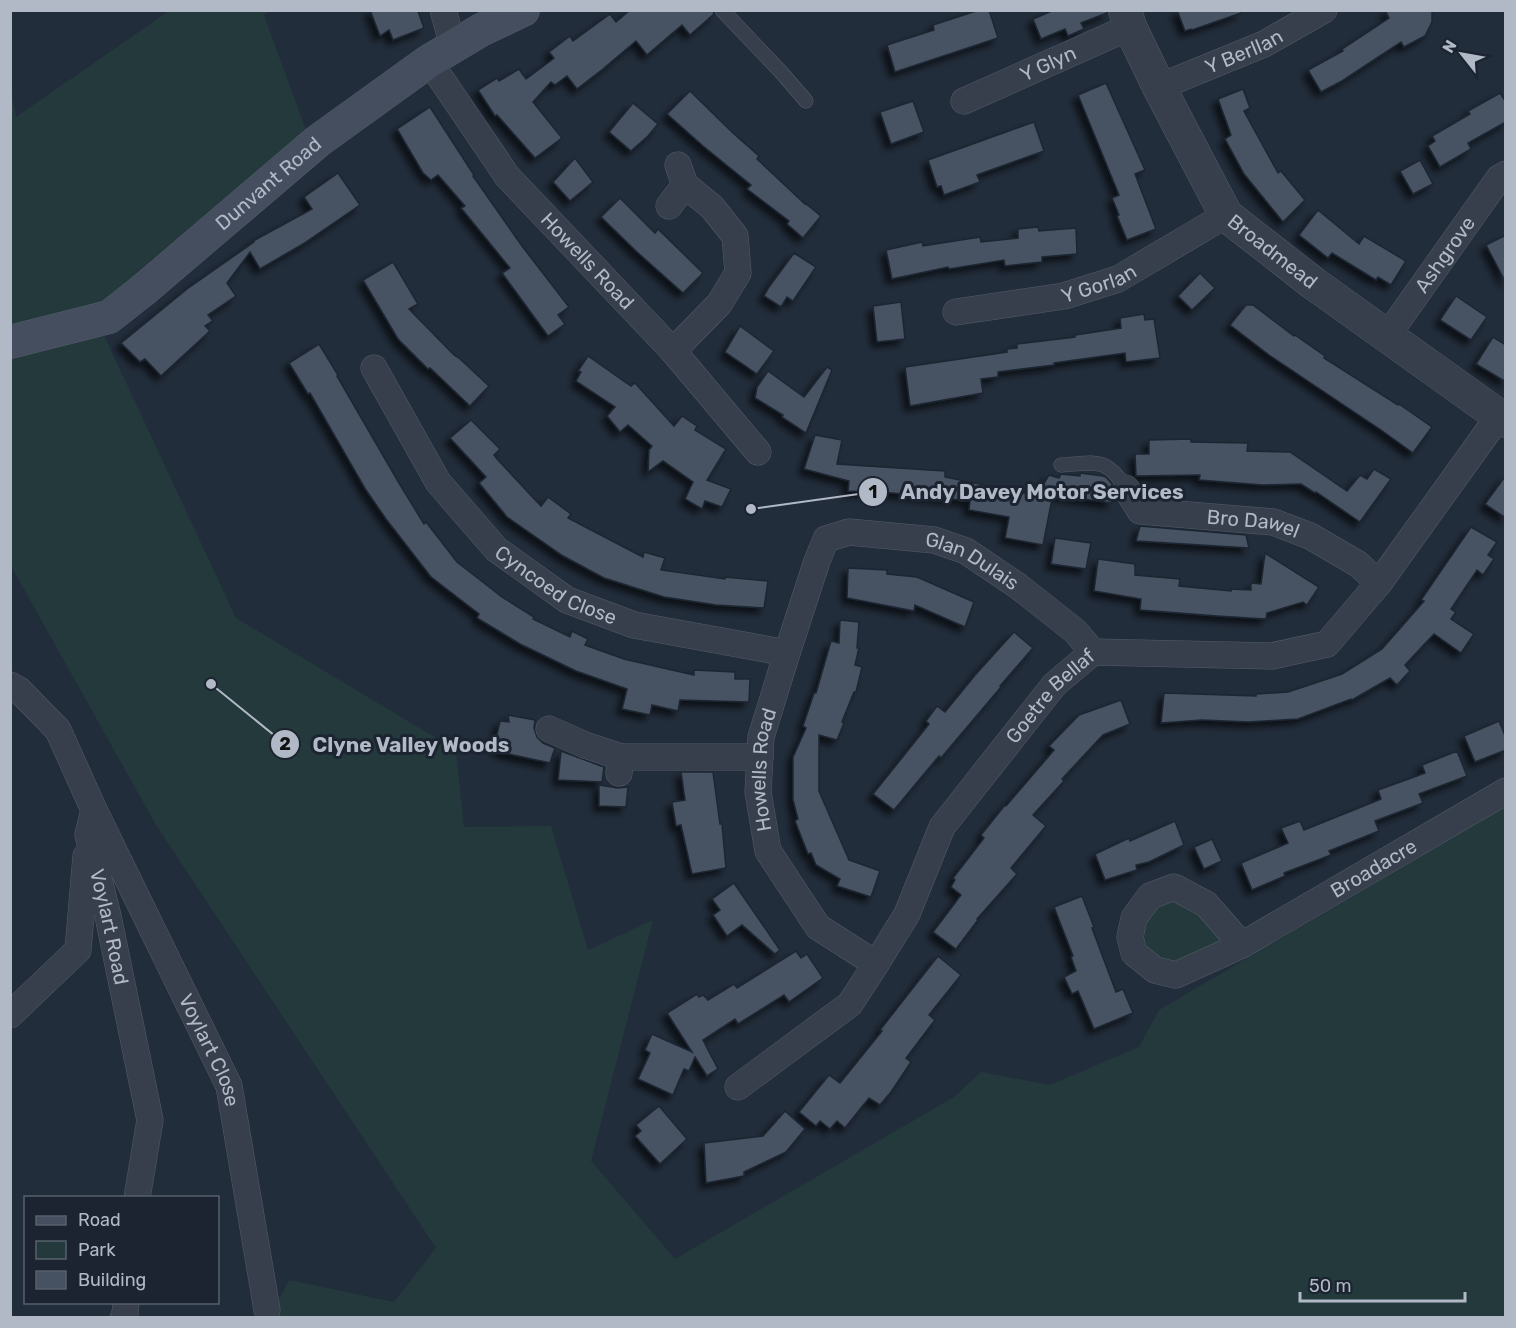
<svg xmlns="http://www.w3.org/2000/svg" width="1516" height="1328" viewBox="0 0 1516 1328" font-family="Rubik,sans-serif">
  <style>
    .green { fill: #24393c }
    .building { fill: #465262; stroke: #1d2632; stroke-width: 1.5; filter: url(#shadow) }
    .lines { fill: none; stroke-linecap: round; stroke-linejoin: round }
    .service-casing { stroke: #545c69; stroke-width: 15 }
    .minor-casing { stroke: #545c69; stroke-width: 27 }
    .tertiary-casing { stroke: #545c69; stroke-width: 34 }
    .secondary-casing { stroke: #545c69; stroke-width: 34 }
    .service { stroke: #363f4b; stroke-width: 14 }
    .minor { stroke: #363f4b; stroke-width: 26 }
    .tertiary { stroke: #363f4b; stroke-width: 33 }
    .secondary { stroke: #444e5e; stroke-width: 33 }
    .labels { text-anchor: middle; dominant-baseline: central; stroke-width: 6; stroke-linejoin: round; paint-order: stroke }
    .street-label { font-size: 20px; fill: #b1b9c7; stroke: #1b2430 }
    .leader { fill: none; stroke: #b1b9c7; stroke-width: 2 }
    .callout-dot { fill: #b1b9c7; stroke: #1b2430; stroke-width: 2 }
    .mark-label { font-size: 18px; text-anchor: middle; font-weight: bold; fill: #111 }
    .callout-label { font-size: 21px; text-anchor: middle; font-weight: bold; fill: #b1b9c7; stroke: #1b2430; stroke-width: 6; stroke-linejoin: round; paint-order: stroke }
  </style>
  <defs>
    <filter id="shadow"><feDropShadow dx="-5.5" dy="5.5" stdDeviation="3" flood-color="#0009"/></filter>
  </defs>
  <rect width="100%" height="100%" fill="#222d3b"/>
  <g class="green">
    <polygon points="169,11 268,11 264,15 306,130 136,273 102,331 236,618 456,750 464,827 551,826 588,950 653,920 591,1161 675,1259 954,1097 981,1072 1050,1085 1139,1047 1159,1010 1505,807 1505,1317 270,1317 289,1280 394,1302 436,1248 156,825 11,566 10,82 16,117"/>
    <polygon points="1174,887 1242,945 1155,970 1134,918"/>
  </g>
  <g class="building">
    <polygon points="370,10 419,10 418,11 424,28 393,40 389,30 380,36"/>
    <polygon points="630,10 713,10 714,14 690,35 682,25 647,55 636,41 603,69 577,89 567,76 555,85 551,82 533,102 562,138 535,158 497,115 495,116 478,90 497,78 499,81 519,69 526,79 554,58 549,52 570,36 573,41 610,14 616,22"/>
    <polygon points="979,10 989,10 998,38 895,72 887,45 934,30 933,25"/>
    <polygon points="1054,10 1107,10 1107,13 1081,23 1084,29 1068,36 1065,29 1041,39 1033,19"/>
    <polygon points="1177,10 1240,10 1241,13 1192,30 1191,29 1185,31"/>
    <polygon points="1385,10 1432,10 1432,22 1425,36 1404,47 1401,42 1342,81 1321,92 1308,70 1343,51 1342,49 1389,18"/>
    <polygon points="1106,83 1145,170 1135,174 1156,229 1127,240 1117,216 1119,215 1112,198 1119,195 1078,95"/>
    <polygon points="1243,89 1250,108 1244,111 1278,173 1281,171 1305,200 1283,222 1244,174 1225,139 1231,135 1218,99"/>
    <polygon points="690,91 733,133 759,156 757,159 805,204 805,203 821,216 803,238 787,224 789,221 747,189 751,185 703,146 667,114"/>
    <polygon points="1500,93 1506,102 1506,122 1468,143 1471,149 1440,167 1428,146 1435,141 1432,136 1470,114 1468,111"/>
    <polygon points="913,101 924,132 891,144 880,112"/>
    <polygon points="633,103 658,124 648,136 631,151 609,132"/>
    <polygon points="430,107 474,175 473,176 522,246 569,307 558,315 565,324 548,336 502,273 510,268 461,208 465,206 438,175 431,180 423,173 397,129"/>
    <polygon points="1034,122 1044,151 977,175 980,182 944,195 941,186 937,187 928,160"/>
    <polygon points="575,158 593,182 570,201 553,182"/>
    <polygon points="1420,160 1433,184 1413,194 1400,171"/>
    <polygon points="338,173 360,205 303,244 260,269 250,252 227,283 236,296 208,315 213,321 205,326 210,331 161,376 145,359 140,362 121,343 187,289 254,242 253,241 312,209 304,197"/>
    <polygon points="620,198 655,233 658,229 703,273 683,293 637,252 601,217"/>
    <polygon points="1318,210 1359,244 1364,236 1406,261 1391,285 1378,277 1376,280 1332,253 1328,258 1299,235"/>
    <polygon points="1038,227 1039,231 1076,228 1077,254 1042,257 1042,262 1005,266 1004,260 949,269 948,267 892,279 886,250 922,242 923,246 980,237 981,242 1018,238 1018,229"/>
    <polygon points="1506,235 1506,283 1486,245"/>
    <polygon points="794,253 816,267 793,301 787,297 781,307 764,296 769,287"/>
    <polygon points="393,262 418,304 409,309 454,355 459,358 489,386 470,406 430,368 428,369 398,339 363,280"/>
    <polygon points="1200,273 1215,288 1192,310 1178,296"/>
    <polygon points="1456,296 1487,317 1471,340 1440,320"/>
    <polygon points="901,302 905,339 877,342 873,306"/>
    <polygon points="1246,305 1253,305 1294,336 1295,335 1325,356 1324,358 1398,405 1399,404 1432,427 1413,453 1381,430 1269,355 1230,325"/>
    <polygon points="1144,314 1145,320 1154,319 1160,358 1126,362 1125,353 1054,363 1054,365 998,372 998,377 981,379 983,393 910,406 905,367 1007,352 1007,349 1017,348 1017,344 1075,337 1075,335 1121,328 1120,318"/>
    <polygon points="740,326 774,351 757,374 725,352"/>
    <polygon points="1493,337 1506,345 1506,382 1476,364"/>
    <polygon points="319,344 338,375 337,376 399,483 424,524 426,522 457,562 502,597 534,617 533,619 570,637 572,631 588,639 585,645 624,659 694,675 694,670 735,672 735,679 750,679 749,702 680,700 678,711 652,705 650,715 622,709 627,689 576,671 520,644 477,618 479,614 431,577 386,519 366,490 310,393 308,394 289,363"/>
    <polygon points="588,356 631,386 635,383 674,426 682,416 697,426 695,430 726,449 707,480 731,489 722,507 705,501 702,509 685,499 693,482 663,461 648,472 649,450 652,446 628,425 620,432 607,416 615,407 576,381 581,372 578,371"/>
    <polygon points="827,367 832,370 806,433 782,417 783,415 755,398 757,387 768,371 804,397"/>
    <polygon points="471,420 500,449 494,455 498,460 541,506 548,497 571,514 568,518 643,557 644,552 665,558 661,570 725,579 725,577 768,581 764,608 716,605 664,597 604,578 563,556 507,517 479,483 486,477 450,438"/>
    <polygon points="815,435 842,440 837,464 945,471 945,477 1052,499 1043,545 1005,538 1009,517 969,510 970,501 892,493 848,491 849,481 804,469"/>
    <polygon points="1191,439 1191,442 1248,443 1247,451 1290,452 1347,491 1360,475 1367,479 1374,469 1391,479 1360,522 1316,492 1315,493 1301,484 1263,485 1199,480 1200,475 1136,476 1135,454 1149,454 1149,440"/>
    <polygon points="1080,473 1103,476 1106,477 1112,484 1112,503 1038,493 1049,475 1059,478 1061,474 1080,476"/>
    <polygon points="1506,475 1506,518 1485,504"/>
    <polygon points="1140,526 1246,535 1249,548 1136,541"/>
    <polygon points="1471,527 1497,542 1488,555 1494,559 1483,575 1477,570 1451,609 1456,612 1451,619 1474,634 1461,653 1434,634 1405,665 1410,671 1397,685 1390,678 1352,700 1351,699 1298,719 1249,722 1202,720 1161,723 1164,693 1256,696 1256,694 1288,692 1342,674 1382,649 1424,601 1421,600"/>
    <polygon points="1055,538 1091,543 1086,569 1051,564"/>
    <polygon points="1265,553 1319,587 1307,605 1303,602 1267,613 1266,619 1217,616 1140,610 1141,599 1094,591 1098,559 1135,564 1135,575 1180,579 1179,586 1231,591 1231,589 1251,590 1251,583 1261,584"/>
    <polygon points="848,568 887,570 887,574 917,577 974,602 965,627 915,605 914,611 847,598"/>
    <polygon points="840,620 859,622 857,648 859,648 855,665 862,667 856,692 854,692 842,722 844,723 837,740 819,735 819,791 849,860 880,871 871,897 837,886 840,879 816,865 811,853 808,854 795,821 798,819 793,800 793,757 806,728 803,726 814,693 816,693 831,641 839,643"/>
    <polygon points="1014,632 1033,648 1000,686 1001,687 941,758 939,756 894,810 873,794 929,724 926,721 937,706 945,712 976,674"/>
    <polygon points="1121,700 1130,724 1103,735 1062,779 1064,781 1033,815 1046,826 1011,868 1017,874 977,919 978,920 956,949 933,932 961,895 951,887 955,880 953,878 984,838 981,835 1005,805 1006,806 1054,750 1049,746 1079,715"/>
    <polygon points="508,715 535,720 534,728 537,737 543,743 555,748 550,763 504,753 497,749 495,743 500,721 509,722"/>
    <polygon points="1499,721 1506,738 1506,750 1475,762 1464,736"/>
    <polygon points="561,751 604,767 602,782 558,780"/>
    <polygon points="1457,751 1467,776 1419,794 1423,803 1375,821 1379,831 1329,851 1331,855 1284,873 1285,876 1252,890 1241,863 1288,843 1281,828 1300,821 1304,830 1381,799 1378,790 1425,773 1422,765"/>
    <polygon points="681,772 713,772 720,824 722,824 726,868 692,874 681,825 676,826 672,802 685,800"/>
    <polygon points="599,785 618,788 628,787 626,807 599,806"/>
    <polygon points="1175,821 1184,845 1149,862 1136,865 1137,870 1105,880 1095,854 1129,838 1130,841"/>
    <polygon points="1212,839 1222,861 1204,869 1194,847"/>
    <polygon points="734,883 780,950 775,954 742,925 727,936 713,915 720,910 712,899"/>
    <polygon points="1082,896 1094,927 1092,928 1116,992 1123,989 1133,1013 1094,1029 1078,991 1072,994 1064,977 1076,971 1071,957 1073,956 1054,907"/>
    <polygon points="796,951 801,958 807,954 823,978 789,1002 784,995 738,1024 735,1019 703,1040 718,1069 707,1076 695,1057 689,1071 684,1069 673,1095 638,1079 650,1053 645,1050 652,1034 692,1052 667,1013 697,994 699,997 703,995 708,1000 734,984 737,988"/>
    <polygon points="938,956 961,975 929,1015 935,1020 906,1058 911,1062 891,1092 880,1105 869,1098 845,1128 837,1121 830,1129 820,1121 816,1126 799,1112 829,1075 840,1083 882,1031 880,1030"/>
    <polygon points="659,1106 687,1139 660,1164 635,1136 641,1131 636,1125"/>
    <polygon points="785,1111 805,1129 786,1152 744,1172 744,1176 706,1183 704,1143 763,1136"/>
  </g>
  <g class="lines">
    <defs>
      <g id="service">
        <polyline points="722,10 781,72 806,101"/>
        <path d="M1061,465C1096,463 1105,456 1126,488"/>
      </g>
      <g id="minor">
        <polyline points="443,10 453,46"/>
        <path id="s1" d="M429,61L507,176L673,351L758,452"/>
        <path id="s2" d="M1159,87L1264,44L1324,10"/>
        <path id="s3" d="M964,101L1130,27"/>
        <polyline points="669,206 685,185"/>
        <path id="s4" d="M956,312L1064,296L1118,279L1226,215"/>
        <path id="s5" d="M1387,336L1499,178L1506,174"/>
        <polyline points="673,351 719,304 738,273 735,236 712,207 685,185 678,165"/>
        <path id="s6" d="M374,368L438,482L496,549L567,600L634,625L787,653"/>
        <path id="s7" d="M1126,488L1140,511L1273,522L1310,536L1358,564L1379,583"/>
        <path id="s8" d="M10,685L19,690L58,730L94,810L88,835L108,916L150,1120L137,1198"/>
        <polyline points="549,729 585,745 621,757 619,773"/>
        <polyline points="621,757 760,757"/>
        <path id="s9" d="M94,810L229,1086L267,1310"/>
        <path id="s10" d="M1242,945L1206,904L1174,887L1150,896L1134,918L1130,937L1134,953L1155,970L1176,975L1242,945L1506,791"/>
        <path id="s11" d="M876,964L818,927L768,851L758,792L761,737L787,653L817,561L826,539L849,532L934,540L966,551L1018,586L1075,631L1093,652"/>
        <polyline points="10,1015 78,950 86,856"/>
        <path id="s12" d="M738,1087L850,1004L876,964L907,914L942,827L1054,685L1093,652L1272,656L1327,644L1379,583L1499,416"/>
        <polyline points="123,1318 125,1314 126,1302"/>
      </g>
      <g id="tertiary">
        <path id="s13" d="M1125,10L1130,27L1159,87L1226,215L1313,283L1506,421"/>
      </g>
      <g id="secondary">
        <path id="s14" d="M10,342L109,317L142,291L318,141L429,61L481,30L523,10"/>
      </g>
    </defs>
    <use href="#service" class="service-casing"/>
    <use href="#minor" class="minor-casing"/>
    <use href="#tertiary" class="tertiary-casing"/>
    <use href="#secondary" class="secondary-casing"/>
    <use href="#service" class="service"/>
    <use href="#minor" class="minor"/>
    <use href="#tertiary" class="tertiary"/>
    <use href="#secondary" class="secondary"/>
  </g>
  <g class="labels">
    <g class="street-label">
      <text stroke="none"><textPath href="#s2" startOffset="92">Y Berllan</textPath></text>
      <text stroke="none"><textPath href="#s3" startOffset="92">Y Glyn</textPath></text>
      <text stroke="none"><textPath href="#s14" startOffset="310">Dunvant Road</textPath></text>
      <text stroke="none"><textPath href="#s13" startOffset="288">Broadmead</textPath></text>
      <text stroke="none"><textPath href="#s5" startOffset="100">Ashgrove</textPath></text>
      <text stroke="none"><textPath href="#s1" startOffset="256">Howells Road</textPath></text>
      <text stroke="none"><textPath href="#s4" startOffset="146">Y Gorlan</textPath></text>
      <text stroke="none"><textPath href="#s7" startOffset="141">Bro Dawel</textPath></text>
      <text stroke="none"><textPath href="#s11" startOffset="636">Glan Dulais</textPath></text>
      <text stroke="none"><textPath href="#s6" startOffset="290">Cyncoed Close</textPath></text>
      <text stroke="none"><textPath href="#s12" startOffset="510">Goetre Bellaf</textPath></text>
      <text stroke="none"><textPath href="#s11" startOffset="242">Howells Road</textPath></text>
      <text stroke="none"><textPath href="#s10" startOffset="453">Broadacre</textPath></text>
      <text stroke="none"><textPath href="#s8" startOffset="274">Voylart Road</textPath></text>
      <text stroke="none"><textPath href="#s9" startOffset="267">Voylart Close</textPath></text>
    </g>
  </g>
  <path class="leader" d="M751 509L873 492M211 684L285 744"/>
  <g class="callout-dot">
    <circle cx="751" cy="509" r="6"/>
    <circle cx="211" cy="684" r="6"/>
    <circle cx="873" cy="492" r="15"/>
    <circle cx="285" cy="744" r="15"/>
  </g>
  <g class="mark-label">
    <text x="873" y="498">1</text>
    <text x="285" y="750">2</text>
  </g>
  <g class="callout-label">
    <text x="1042" y="499">Andy Davey Motor Services</text>
    <text x="411" y="752">Clyne Valley Woods</text>
  </g>
  <rect width="1516" height="1328" fill="none" stroke="#b1b9c7" stroke-width="24"/>
  <rect x="24" y="1196" width="195" height="108" fill="#1b2430" stroke="#57606c" stroke-width="1.5"/>
  <rect x="36" y="1216" width="30" height="9" fill="#444e5e" stroke="#57606c" stroke-width="1.5"/>
  <text x="78" y="1226" font-size="18" fill="#b1b9c7">Road</text>
  <rect x="36" y="1241" width="30" height="18" fill="#24393c" stroke="#57606c" stroke-width="1.5"/>
  <text x="78" y="1256" font-size="18" fill="#b1b9c7">Park</text>
  <rect x="36" y="1271" width="30" height="18" fill="#465262" stroke="#57606c" stroke-width="1.5"/>
  <text x="78" y="1286" font-size="18" fill="#b1b9c7">Building</text>
  <g transform="translate(1462 54) rotate(301)" stroke="#1b2430" stroke-width="4.5" paint-order="stroke">
  <path d="M0-4.5L10 22L0 15L-10 22Z" fill="#b1b9c7"/>
  <text y="-9" font-size="16" font-weight="bold" text-anchor="middle" fill="#b1b9c7">N</text>
  </g>
  <path d="M1300 1292v9h165v-9" fill="none" stroke="#b1b9c7" stroke-width="3"/>
  <text x="1309" y="1292" font-size="18" fill="#b1b9c7" stroke="#1b2430" stroke-width="4.5" paint-order="stroke">50 m</text>
</svg>
